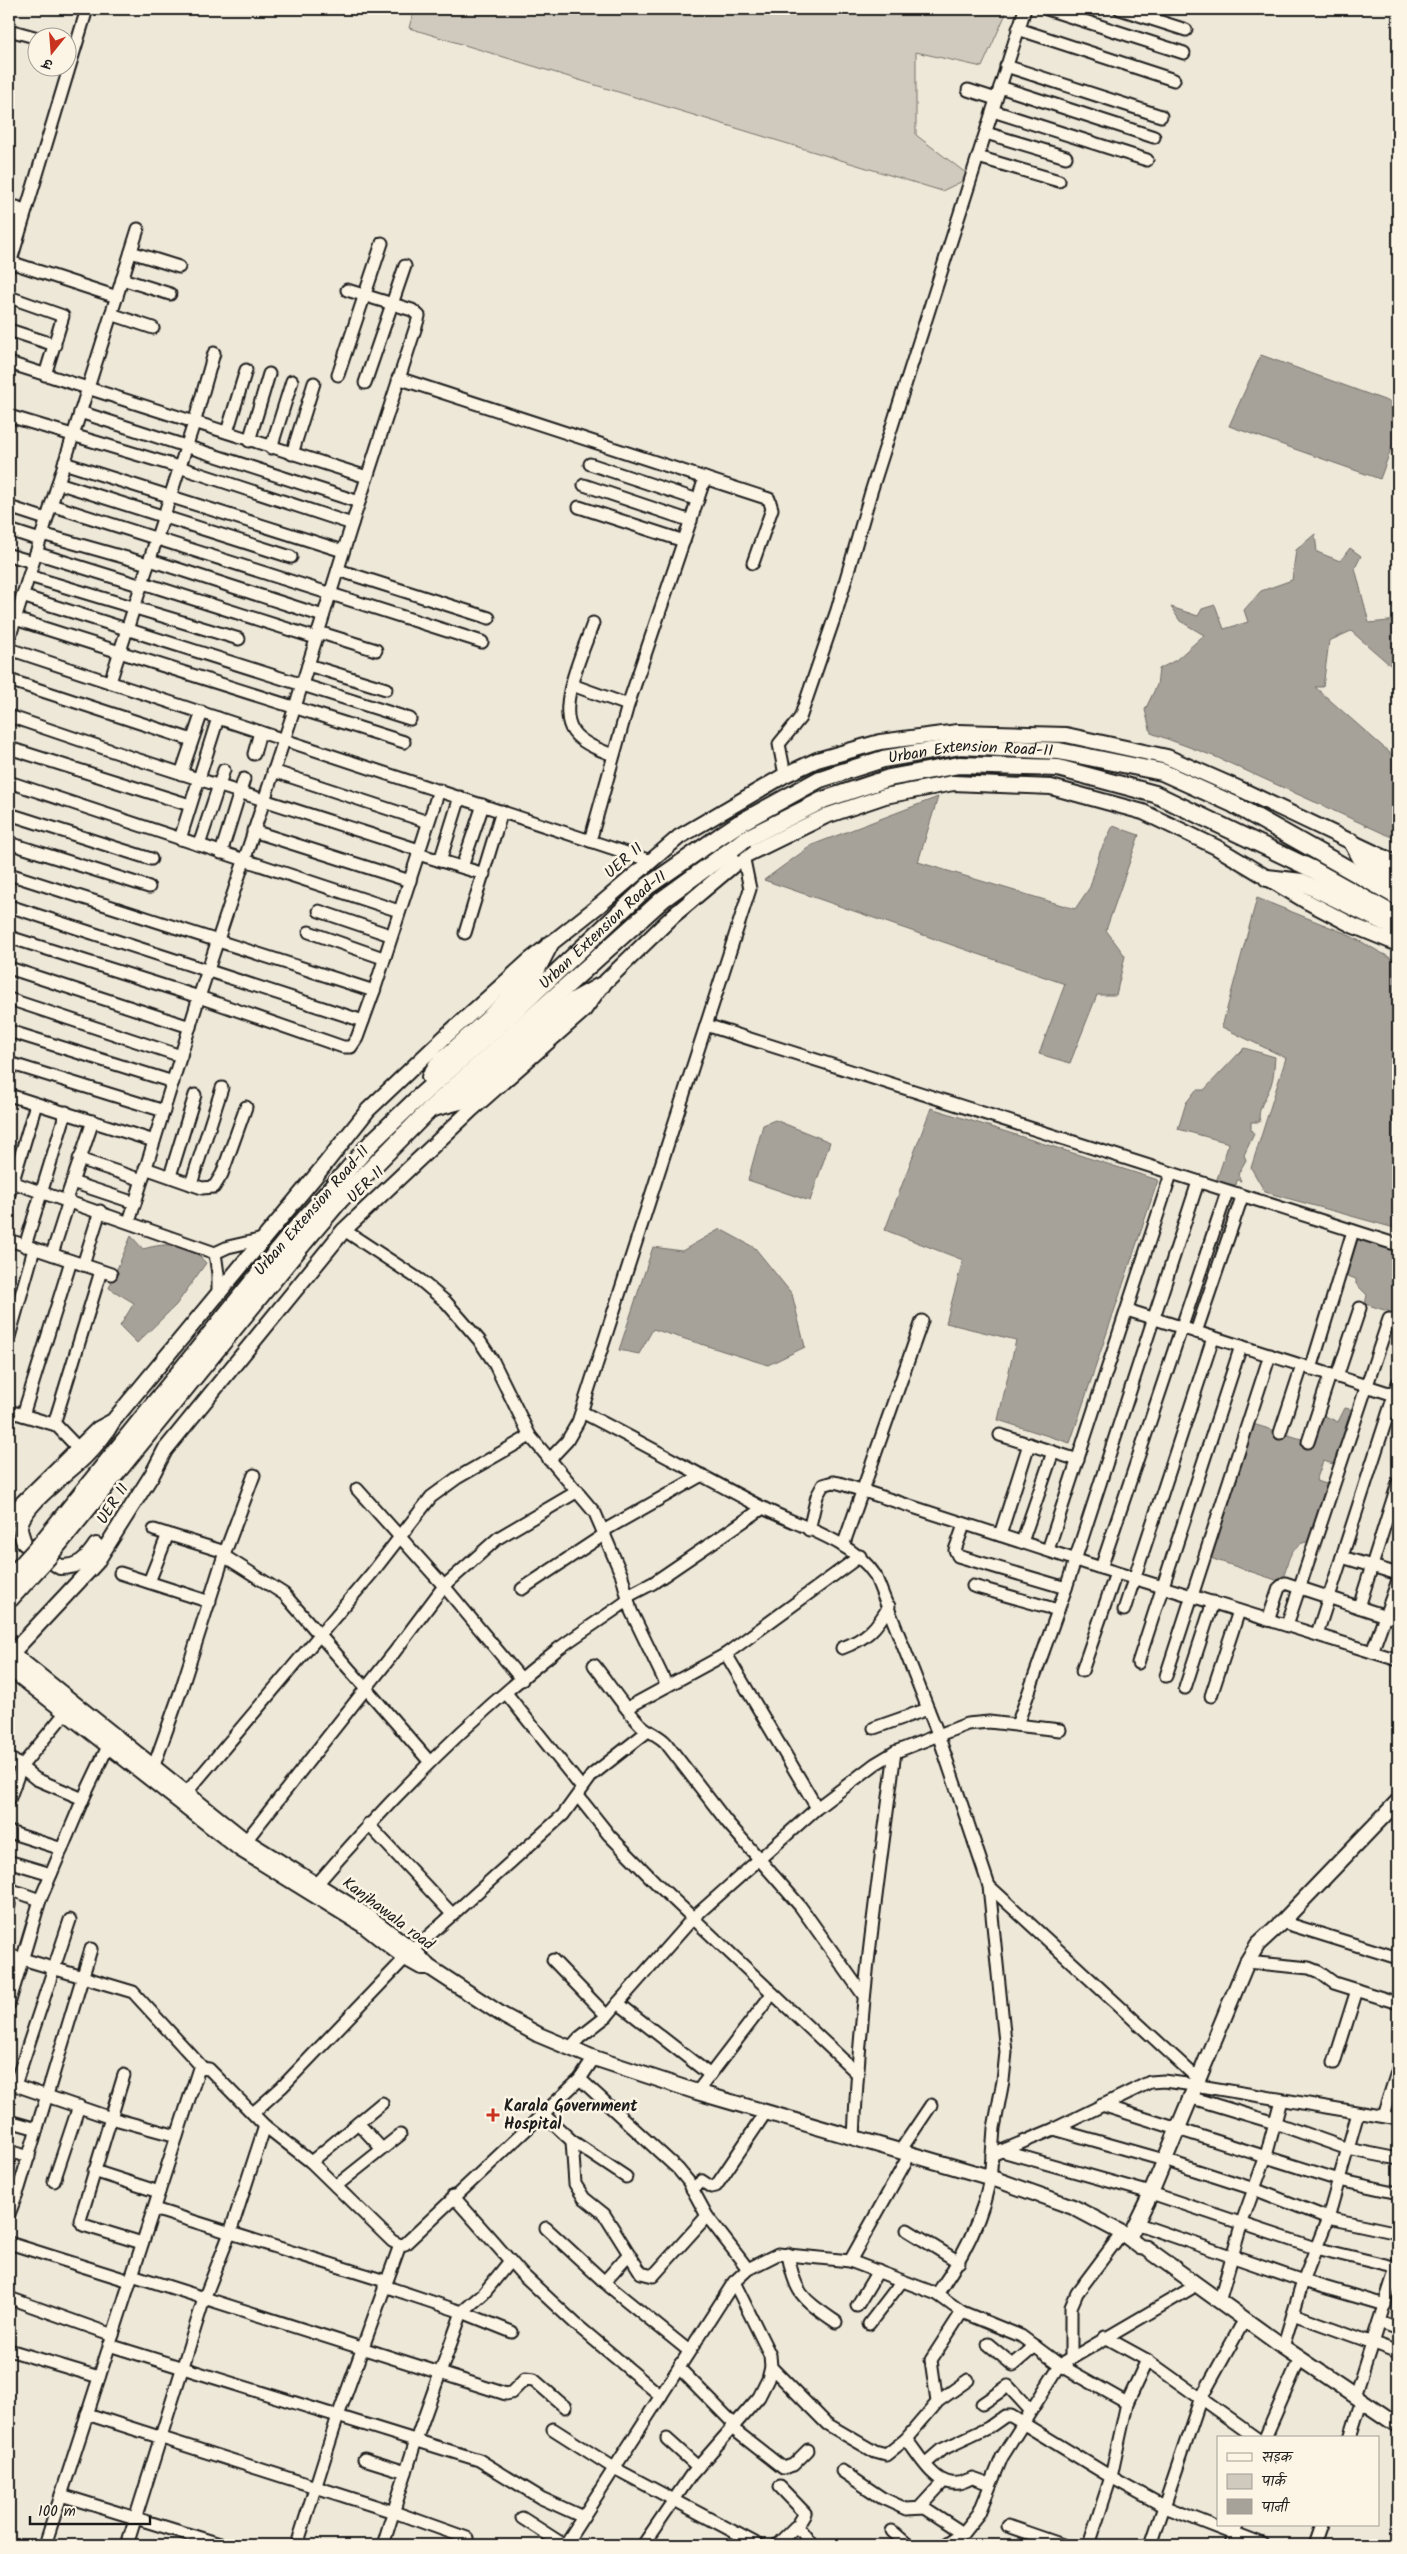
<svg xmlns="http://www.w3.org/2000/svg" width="1407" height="2554" viewBox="0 0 1407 2554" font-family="Kalam,'Playpen Sans Deva',sans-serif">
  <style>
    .green { fill: #cfcabd; stroke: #76736c }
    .water { fill: #a7a299; stroke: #6f6c67 }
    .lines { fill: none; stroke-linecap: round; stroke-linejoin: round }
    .minor-casing { stroke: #1c1c1c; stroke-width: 15 }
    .major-casing { stroke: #1c1c1c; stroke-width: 18 }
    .highway-casing { stroke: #1c1c1c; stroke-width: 20 }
    .minor { stroke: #fcf5e5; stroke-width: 11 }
    .major { stroke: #fcf5e5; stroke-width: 14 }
    .highway { stroke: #fcf5e5; stroke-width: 16 }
    .highway-bridge-casing { stroke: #1c1c1c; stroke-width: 20; stroke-linecap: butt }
    .highway-bridge { stroke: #fcf5e5; stroke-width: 16 }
    .poi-dot { fill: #c8321e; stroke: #fcf5e5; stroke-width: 2 }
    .labels { text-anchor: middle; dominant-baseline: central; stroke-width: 5; stroke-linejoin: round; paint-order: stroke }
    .street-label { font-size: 16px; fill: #1c1c1c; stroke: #fcf5e5 }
    .poi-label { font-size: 16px; font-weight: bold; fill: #1c1c1c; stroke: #fcf5e5; text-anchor: start }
  </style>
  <rect width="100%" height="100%" fill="#eee8d9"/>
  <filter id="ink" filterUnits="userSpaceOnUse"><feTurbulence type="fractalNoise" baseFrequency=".02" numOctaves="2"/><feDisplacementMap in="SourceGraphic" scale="10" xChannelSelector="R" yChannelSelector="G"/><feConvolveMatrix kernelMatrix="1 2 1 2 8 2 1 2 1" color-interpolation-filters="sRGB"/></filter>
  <g filter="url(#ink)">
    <polygon class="green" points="414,9 1008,9 982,67 916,52 916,135 971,177 942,191 409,28"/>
    <g class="water">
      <polygon points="1261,355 1398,405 1398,430 1380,479 1229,426"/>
      <polygon points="1315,534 1317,552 1340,561 1350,548 1361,556 1355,568 1369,623 1398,620 1397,671 1351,631 1329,641 1323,687 1315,687 1398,760 1398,840 1216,757 1151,733 1145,710 1157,685 1159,669 1176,660 1204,635 1180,621 1171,607 1198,616 1202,609 1215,605 1224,629 1248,622 1244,610 1261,591 1292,580 1296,550"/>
      <polygon points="938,797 918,862 1075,909 1090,887 1100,852 1113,826 1139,835 1106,930 1125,956 1116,995 1097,995 1070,1063 1039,1054 1065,984 764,880 812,845"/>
      <polygon points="1257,898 1345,933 1398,962 1398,1229 1265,1192 1251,1168 1286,1058 1222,1027"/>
      <path d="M1244,1048L1275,1057C1274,1066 1274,1077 1271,1085C1267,1097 1256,1109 1260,1122H1251V1130L1254,1134L1244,1155L1246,1160L1238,1174L1241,1181L1237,1180L1236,1185L1216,1182L1229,1143L1178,1129L1186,1103L1196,1090H1204Z"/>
      <polygon points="931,1108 1158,1180 1070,1443 998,1420 1016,1340 946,1323 963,1260 885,1230"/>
      <polygon points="775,1120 830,1142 810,1201 748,1180 763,1125"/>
      <polygon points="720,1229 755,1248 792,1294 805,1347 768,1365 653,1329 639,1354 619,1350 653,1247 682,1251"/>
      <polygon points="1359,1234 1398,1247 1397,1314 1365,1304 1367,1295 1356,1284 1356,1279 1345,1275"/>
      <path d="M131,1236L143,1249C168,1242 188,1242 206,1263L176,1305L137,1343L120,1326L134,1303L109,1288Z"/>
      <path d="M1345,1408L1355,1410L1337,1465L1323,1461L1316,1481L1330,1485L1312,1541C1288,1543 1289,1562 1282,1582L1213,1559L1209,1553L1253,1424L1311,1442L1323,1415L1338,1422Z"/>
    </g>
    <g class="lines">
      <defs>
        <g id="minor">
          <polyline points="1047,9 1184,53"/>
          <polyline points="1120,9 1186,30"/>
          <polyline points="1018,29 1174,80"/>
          <polyline points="9,30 38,38"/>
          <polyline points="1006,66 1161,116"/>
          <polyline points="1000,87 1154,137"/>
          <polyline points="968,90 996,99"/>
          <polyline points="993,111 1147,160"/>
          <polyline points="986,133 1066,157"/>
          <polyline points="978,157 1059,181"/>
          <polyline points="9,237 17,207"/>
          <polyline points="131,252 179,267"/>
          <polyline points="10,262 117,297"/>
          <polyline points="9,267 87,9"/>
          <polyline points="122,279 170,294"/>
          <polyline points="9,297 63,316 45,375"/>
          <polyline points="111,314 153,328"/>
          <polyline points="9,330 55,345"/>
          <polyline points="9,363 367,477"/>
          <polyline points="338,375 382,243"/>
          <polyline points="398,378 769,499 772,509 753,563"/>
          <polyline points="365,383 405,266"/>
          <polyline points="80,412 359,502"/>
          <polyline points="9,416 179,467 352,524"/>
          <polyline points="227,432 246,370"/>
          <polyline points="249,441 269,374"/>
          <polyline points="271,448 292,381"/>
          <polyline points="292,454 314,383"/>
          <polyline points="64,463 343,551"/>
          <polyline points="590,464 698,500"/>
          <polyline points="58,483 291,557"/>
          <polyline points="584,485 691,521"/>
          <polyline points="51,505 482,642"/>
          <polyline points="9,507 46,519"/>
          <polyline points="579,507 684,541"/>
          <polyline points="9,530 40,540"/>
          <polyline points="42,534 148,564"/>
          <polyline points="36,553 142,586"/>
          <polyline points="9,555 33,562"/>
          <polyline points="150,560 323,616"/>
          <polyline points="338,570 489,618"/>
          <polyline points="29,576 239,639"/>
          <polyline points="143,583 316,638"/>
          <polyline points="22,596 410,719"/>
          <polyline points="15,619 404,742"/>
          <path d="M593,623C584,650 553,712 576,735C586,745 600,750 613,755"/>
          <polyline points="318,632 376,650"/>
          <polyline points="9,639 138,229"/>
          <polyline points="9,649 651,861"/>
          <polyline points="308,665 386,689"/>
          <polyline points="9,680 192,740"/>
          <polyline points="110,682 195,420 214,353"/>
          <polyline points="572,685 628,705"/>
          <polyline points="9,716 130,757 419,850"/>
          <polyline points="9,748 190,805"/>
          <polyline points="254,754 260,732"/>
          <polyline points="273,771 428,822"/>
          <polyline points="181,774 202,712"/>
          <polyline points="785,775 779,744 800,718 837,610 871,492 1025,9"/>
          <polyline points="9,782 399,911"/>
          <polyline points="9,814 151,859"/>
          <polyline points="253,831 410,881"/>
          <polyline points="180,839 218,718"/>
          <polyline points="590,841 628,705 705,478"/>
          <polyline points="9,843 149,887"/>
          <polyline points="199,845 224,770"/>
          <polyline points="221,853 244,779"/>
          <polyline points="418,854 484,874"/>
          <polyline points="440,861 460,797"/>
          <polyline points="462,867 483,805"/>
          <polyline points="9,874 374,991"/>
          <polyline points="9,906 363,1021"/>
          <polyline points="319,911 390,935"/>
          <polyline points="309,932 383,958"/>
          <polyline points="465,933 502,811"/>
          <polyline points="9,937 199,997 343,1047 351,1047 357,1038 374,991 439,790"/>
          <polyline points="9,968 190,1027"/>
          <polyline points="9,999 181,1056"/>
          <polyline points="706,1025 1398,1245"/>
          <polyline points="9,1031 173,1082"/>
          <polyline points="9,1063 164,1111"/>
          <polyline points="9,1095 154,1141"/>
          <polyline points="79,1159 142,1180"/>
          <polyline points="145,1168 202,1188 214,1187 222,1174 246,1107"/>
          <polyline points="170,1176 195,1095"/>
          <polyline points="9,1181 215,1253 228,1247 263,1239"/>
          <polyline points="72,1182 135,1203"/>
          <polyline points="191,1184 222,1088"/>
          <polyline points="9,1194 36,1104"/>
          <polyline points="66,1200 93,1121"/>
          <polyline points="129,1222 199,997 295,707 352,524 418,320 419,316 412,310 347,290"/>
          <polyline points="344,1230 420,1280 446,1302 479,1340 493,1361 530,1436 595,1513 622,1576 631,1611 667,1686"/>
          <polyline points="9,1240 111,1274"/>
          <polyline points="25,1246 66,1112"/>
          <polyline points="215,1253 218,1274 218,1295"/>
          <polyline points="52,1254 69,1201"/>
          <polyline points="83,1265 100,1211"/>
          <polyline points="1127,1310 1398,1396"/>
          <polyline points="1196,1332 1242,1197"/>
          <polyline points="9,1337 34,1249"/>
          <polyline points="1311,1369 1353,1231"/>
          <polyline points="1337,1377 1360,1308"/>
          <polyline points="9,1411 56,1425 78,1448"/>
          <path d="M582,1412C642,1443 702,1476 763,1508C799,1526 853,1541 875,1575L938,1734L989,1886L1006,2052L1003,2081L994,2128L992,2155"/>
          <polyline points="23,1415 71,1261"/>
          <polyline points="54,1424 101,1271"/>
          <polyline points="1280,1433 1302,1366"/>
          <polyline points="1000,1435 1078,1460"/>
          <polyline points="1308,1442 1330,1375"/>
          <polyline points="549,1460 567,1441 578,1422 750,889 742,850"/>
          <polyline points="357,1489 444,1586 522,1680"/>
          <polyline points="964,1525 955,1550 958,1556 1066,1588"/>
          <polyline points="154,1530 225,1552"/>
          <polyline points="809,1530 817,1496 823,1485 833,1482 839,1483 1101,1568 1398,1660"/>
          <polyline points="603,1531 702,1475"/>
          <polyline points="1000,1535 1029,1444"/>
          <polyline points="1022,1542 1053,1452"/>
          <polyline points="843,1546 922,1321"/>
          <polyline points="1048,1550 1171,1174"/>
          <polyline points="224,1556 284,1594 429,1761"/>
          <polyline points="1342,1557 1398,1574"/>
          <polyline points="1101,1568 1227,1192"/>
          <polyline points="120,1573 210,1602"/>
          <polyline points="149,1582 168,1534"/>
          <polyline points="973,1586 1058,1610"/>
          <polyline points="522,1589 605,1534"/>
          <polyline points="628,1596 653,1583 763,1508"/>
          <polyline points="1359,1607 1398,1483"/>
          <polyline points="1124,1610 1213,1338"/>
          <polyline points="1268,1620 1279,1588 1285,1583 1398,1620"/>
          <polyline points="1287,1625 1389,1319"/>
          <polyline points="1317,1634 1398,1383"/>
          <path d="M842,1648C866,1639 877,1628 889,1606"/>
          <polyline points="1372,1652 1398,1580"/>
          <polyline points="726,1654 817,1808"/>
          <polyline points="1138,1663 1241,1346"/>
          <path d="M594,1665C609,1684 622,1705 638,1722C646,1732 658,1734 666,1743L727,1822L800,1906L864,1996"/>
          <polyline points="1082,1671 1116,1573"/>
          <polyline points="1166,1676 1270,1355"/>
          <polyline points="1185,1688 1213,1602"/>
          <polyline points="506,1693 582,1788"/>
          <polyline points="1211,1696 1239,1611"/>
          <polyline points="627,1708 726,1654 860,1556"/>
          <polyline points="1017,1725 1066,1588 1198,1182"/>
          <polyline points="874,1728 928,1709"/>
          <polyline points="9,1757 36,1779 83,1799"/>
          <polyline points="151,1774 181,1690 224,1555 254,1475"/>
          <polyline points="578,1796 609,1835 657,1884 857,2073"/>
          <polyline points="182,1798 372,1573 431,1497 457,1478 530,1436"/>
          <polyline points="9,1800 21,1767 70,1707"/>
          <polyline points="368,1824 453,1915"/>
          <polyline points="9,1832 62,1849"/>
          <polyline points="241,1847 393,1654 444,1586 498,1538 578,1491"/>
          <polyline points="11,1862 51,1874"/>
          <polyline points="989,1886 1197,2078"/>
          <polyline points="9,1889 40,1900"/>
          <path d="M311,1891C386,1803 467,1720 558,1649C581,1632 605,1617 627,1601"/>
          <polyline points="9,1905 9,1904"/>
          <polyline points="1282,1922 1398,1958"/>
          <polyline points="9,1955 133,1992 201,2066"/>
          <polyline points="553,1960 607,2016 618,2003"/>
          <polyline points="1247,1962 1309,1968 1319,1972 1334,1983 1398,2003"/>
          <polyline points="9,2004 40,1900 83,1799 111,1740"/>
          <polyline points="570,2048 579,2038 607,2016"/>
          <polyline points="1334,2063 1357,1990"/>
          <polyline points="709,2074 618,2003 693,1918 817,1808 875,1764 895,1752 967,1724 989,1722 1060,1730"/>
          <polyline points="124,2075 80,2220 83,2225 142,2243"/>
          <polyline points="580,2079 678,2169 688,2181 707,2216 748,2269"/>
          <polyline points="9,2083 111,2118 177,2136"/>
          <polyline points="15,2085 70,1920"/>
          <polyline points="697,2092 772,1994"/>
          <polyline points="1189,2097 1275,2123 1348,2149 1398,2159"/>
          <polyline points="1102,2105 1339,2180 1398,2193"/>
          <polyline points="253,2113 282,2087 413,1950 563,1815 592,1775 648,1731"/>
          <polyline points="542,2113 572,2141 626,2177"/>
          <polyline points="1383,2116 1398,2069"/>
          <polyline points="9,2121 37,2129"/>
          <polyline points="358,2123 382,2149"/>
          <polyline points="1054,2129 1164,2160 1254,2189 1328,2218 1398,2233"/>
          <path d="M854,2139C859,2009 878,1881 895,1752"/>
          <polyline points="572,2141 575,2184 584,2198 604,2214 641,2273 653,2276 707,2216"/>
          <polyline points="9,2151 29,2157"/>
          <polyline points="900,2151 931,2105"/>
          <polyline points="1002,2151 1151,2193 1315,2248 1398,2268"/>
          <polyline points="311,2162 382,2103"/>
          <polyline points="94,2171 159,2192"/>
          <polyline points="54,2181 79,2106"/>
          <polyline points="336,2186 400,2135"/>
          <polyline points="692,2189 702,2181 711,2187 716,2186 766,2112"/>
          <polyline points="453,2196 521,2273 578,2326 661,2396"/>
          <polyline points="154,2209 385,2281"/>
          <polyline points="9,2214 19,2188 91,1949"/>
          <polyline points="1138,2224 1303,2281 1385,2305"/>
          <polyline points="546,2228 610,2287 689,2351"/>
          <polyline points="907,2230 959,2262"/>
          <polyline points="9,2243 130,2281"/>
          <path d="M788,2254C795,2295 803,2299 836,2322"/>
          <polyline points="850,2261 910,2154"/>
          <polyline points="132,2275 506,2394 511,2393 525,2379 534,2380 565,2407"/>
          <polyline points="604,2282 628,2255"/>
          <polyline points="384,2286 462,2312 512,2332"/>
          <path d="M937,2294C965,2254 991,2205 992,2155L1054,2129L1150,2082L1164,2081L1194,2085L1398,2119"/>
          <polyline points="12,2299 113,2335"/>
          <polyline points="1219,2302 1242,2222 1266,2156 1281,2100"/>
          <polyline points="857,2306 878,2271"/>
          <polyline points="1293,2314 1398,2352"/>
          <polyline points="1379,2322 1398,2329"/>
          <polyline points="869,2324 902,2281"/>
          <polyline points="1105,2337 1147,2360 1256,2438"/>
          <polyline points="988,2344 1013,2365 1035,2346"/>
          <polyline points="109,2345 479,2460 541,2498 583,2517"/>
          <polyline points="1283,2347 1303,2281 1328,2218 1358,2113"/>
          <polyline points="9,2350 99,2377"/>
          <polyline points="1071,2358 1071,2307 1077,2293 1122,2233"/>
          <polyline points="771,2367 827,2424 875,2452 886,2455 906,2439 935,2405 937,2402 931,2360 962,2312"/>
          <polyline points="679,2368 735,2425"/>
          <polyline points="1355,2396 1398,2262"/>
          <polyline points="937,2402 968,2380"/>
          <polyline points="982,2404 1008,2386 1030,2410"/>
          <polyline points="87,2414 394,2512 467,2538"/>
          <polyline points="732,2428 783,2468 793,2465 808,2450"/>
          <polyline points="553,2429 614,2468 759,2545"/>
          <polyline points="1265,2438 1300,2358"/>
          <polyline points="1350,2438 1359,2409"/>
          <polyline points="667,2439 698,2467"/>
          <path d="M906,2439C917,2452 932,2481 951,2483C960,2485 965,2480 973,2478L990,2484"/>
          <polyline points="364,2459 406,2472"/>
          <polyline points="926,2463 941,2450 988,2428 1005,2416 1011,2416 1111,2477 1165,2507 1263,2545"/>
          <polyline points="842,2471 882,2498 906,2509 925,2508 963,2533"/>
          <polyline points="780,2487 805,2513 796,2528"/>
          <polyline points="61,2495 223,2545"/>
          <polyline points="921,2506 944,2481"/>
          <polyline points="522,2518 564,2545"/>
          <polyline points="1008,2526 1063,2545"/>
          <polyline points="892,2531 908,2545"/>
          <polyline points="45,2545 199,2068 209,2069 265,2126 311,2162 392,2241 400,2245 405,2244 580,2079 594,2058"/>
          <polyline points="127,2545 204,2299 230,2233 265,2126"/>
          <polyline points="297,2545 338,2416 400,2245"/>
          <polyline points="383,2545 416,2440 462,2312 484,2293 510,2261"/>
          <polyline points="565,2545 734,2282 748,2269 778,2254 850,2261 937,2294 962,2312 1021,2336 1060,2365 1127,2403"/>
          <polyline points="643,2545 691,2475 759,2397 768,2379 771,2367 770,2355 734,2282"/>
          <polyline points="777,2545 795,2527 802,2532 812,2545"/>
          <polyline points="945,2545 963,2533 979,2513 1002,2457 1060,2365 1190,2289"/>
          <polyline points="1089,2545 1111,2477 1127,2403 1147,2360"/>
          <polyline points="1151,2545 1200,2400 1241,2326"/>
          <polyline points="1231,2545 1237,2525"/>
          <polyline points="1314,2545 1321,2525"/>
        </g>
        <g id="major">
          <polyline points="9,1516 98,1429 113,1421 318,1173 368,1110 448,1034 530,960 602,903 679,837 785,775 817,760 880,742 958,732 1066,735 1167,757 1240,789 1398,864"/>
          <path d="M96,1545C86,1560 79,1567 60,1567L24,1543C23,1539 20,1532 20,1528C20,1507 70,1472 85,1457C95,1447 105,1436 112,1423"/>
          <polyline points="9,1651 246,1841 369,1917 413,1950 427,1965"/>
          <polyline points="9,1656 96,1563 153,1473 165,1450 344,1230 472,1109 584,1010 602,985 674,915 744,856 826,816 885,796 953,783 1051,787 1143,812 1216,847 1306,901 1354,926 1398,944"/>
          <polyline points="9,1668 240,1849 363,1925 405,1958 421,1967 429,1967 504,2016 539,2035 594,2058 697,2092 992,2178 1073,2207 1122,2233 1140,2247 1146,2248 1283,2347 1398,2425"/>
          <polyline points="1129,2238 1151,2193 1247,1962 1258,1944 1282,1922 1398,1801"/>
        </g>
        <g id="highway">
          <path id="s1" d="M738,824L820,779L883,759L960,746L1059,751L1162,772L1233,804L1398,897"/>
          <polyline points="745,839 823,800 889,778 959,765 1058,768 1155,794 1312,869 1398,917"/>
          <polyline points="1352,842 1362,860 1398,881"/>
          <polyline points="1267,878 1302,882 1398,929"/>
          <polyline points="430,1077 437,1065 487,1020 536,971 550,944"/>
          <polyline points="433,1108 460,1101 573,1001 602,985"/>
          <path id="s2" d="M291,1234L372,1142L419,1097L509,1017L648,886L723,834"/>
          <polyline points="301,1246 340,1200 431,1108 663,899 732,849"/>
        </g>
      </defs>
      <use href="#minor" class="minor-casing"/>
      <use href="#major" class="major-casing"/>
      <use href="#highway" class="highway-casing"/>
      <use href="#minor" class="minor"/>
      <use href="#major" class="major"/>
      <use href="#highway" class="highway"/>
      <defs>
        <g id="highway-bridge">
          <polyline points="723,834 738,824"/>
          <polyline points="732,849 745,839"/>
          <polyline points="9,1579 39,1546 291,1234"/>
          <polyline points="9,1600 49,1556 301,1246"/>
        </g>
      </defs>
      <use href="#highway-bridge" class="highway-bridge-casing"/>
      <use href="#highway-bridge" class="highway-bridge"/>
    </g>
  </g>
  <path class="poi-dot" d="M490.5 2107.5h5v5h5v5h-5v5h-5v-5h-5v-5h5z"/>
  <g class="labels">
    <g class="street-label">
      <text stroke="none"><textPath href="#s1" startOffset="248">Urban Extension Road-II</textPath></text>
      <text transform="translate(624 861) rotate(-41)">UER II</text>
      <text stroke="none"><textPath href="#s2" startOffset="436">Urban Extension Road-II</textPath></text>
      <text transform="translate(366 1185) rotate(-44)">UER II</text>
      <text transform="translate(312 1211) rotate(-49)">Urban Extension Road-II</text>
      <text transform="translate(113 1504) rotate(-57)">UER II</text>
      <text transform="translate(388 1914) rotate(37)">Kanjhawala road</text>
    </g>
    <g class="poi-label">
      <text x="504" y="2106">Karala Government<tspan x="504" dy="18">Hospital</tspan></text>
    </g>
  </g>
  <rect width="1407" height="2554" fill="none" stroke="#fcf5e5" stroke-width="30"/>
  <rect x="15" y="15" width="1377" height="2524" fill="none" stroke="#1c1c1c" stroke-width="2" filter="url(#ink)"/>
  <rect x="1217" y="2436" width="162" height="90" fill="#fcf5e5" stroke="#a29e95"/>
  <rect x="1227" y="2453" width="25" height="8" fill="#fcf5e5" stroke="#a29e95"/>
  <text x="1262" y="2462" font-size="15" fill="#1c1c1c">सड़क</text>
  <rect x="1227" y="2474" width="25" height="15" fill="#cfcabd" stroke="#a29e95"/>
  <text x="1262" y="2486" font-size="15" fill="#1c1c1c">पार्क</text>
  <rect x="1227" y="2499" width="25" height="15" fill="#a7a299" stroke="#a29e95"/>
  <text x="1262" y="2512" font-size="15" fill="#1c1c1c">पानी</text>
  <g transform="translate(52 52) rotate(197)"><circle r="24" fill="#fcf5e5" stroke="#a29e95"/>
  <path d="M0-4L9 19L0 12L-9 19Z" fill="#c8321e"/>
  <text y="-8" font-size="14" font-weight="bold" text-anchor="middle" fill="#1c1c1c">उ</text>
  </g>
  <path d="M30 2516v8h120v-8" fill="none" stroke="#1c1c1c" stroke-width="2.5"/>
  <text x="38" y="2516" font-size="15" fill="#1c1c1c" stroke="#fcf5e5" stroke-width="4" paint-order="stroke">100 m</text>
</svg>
